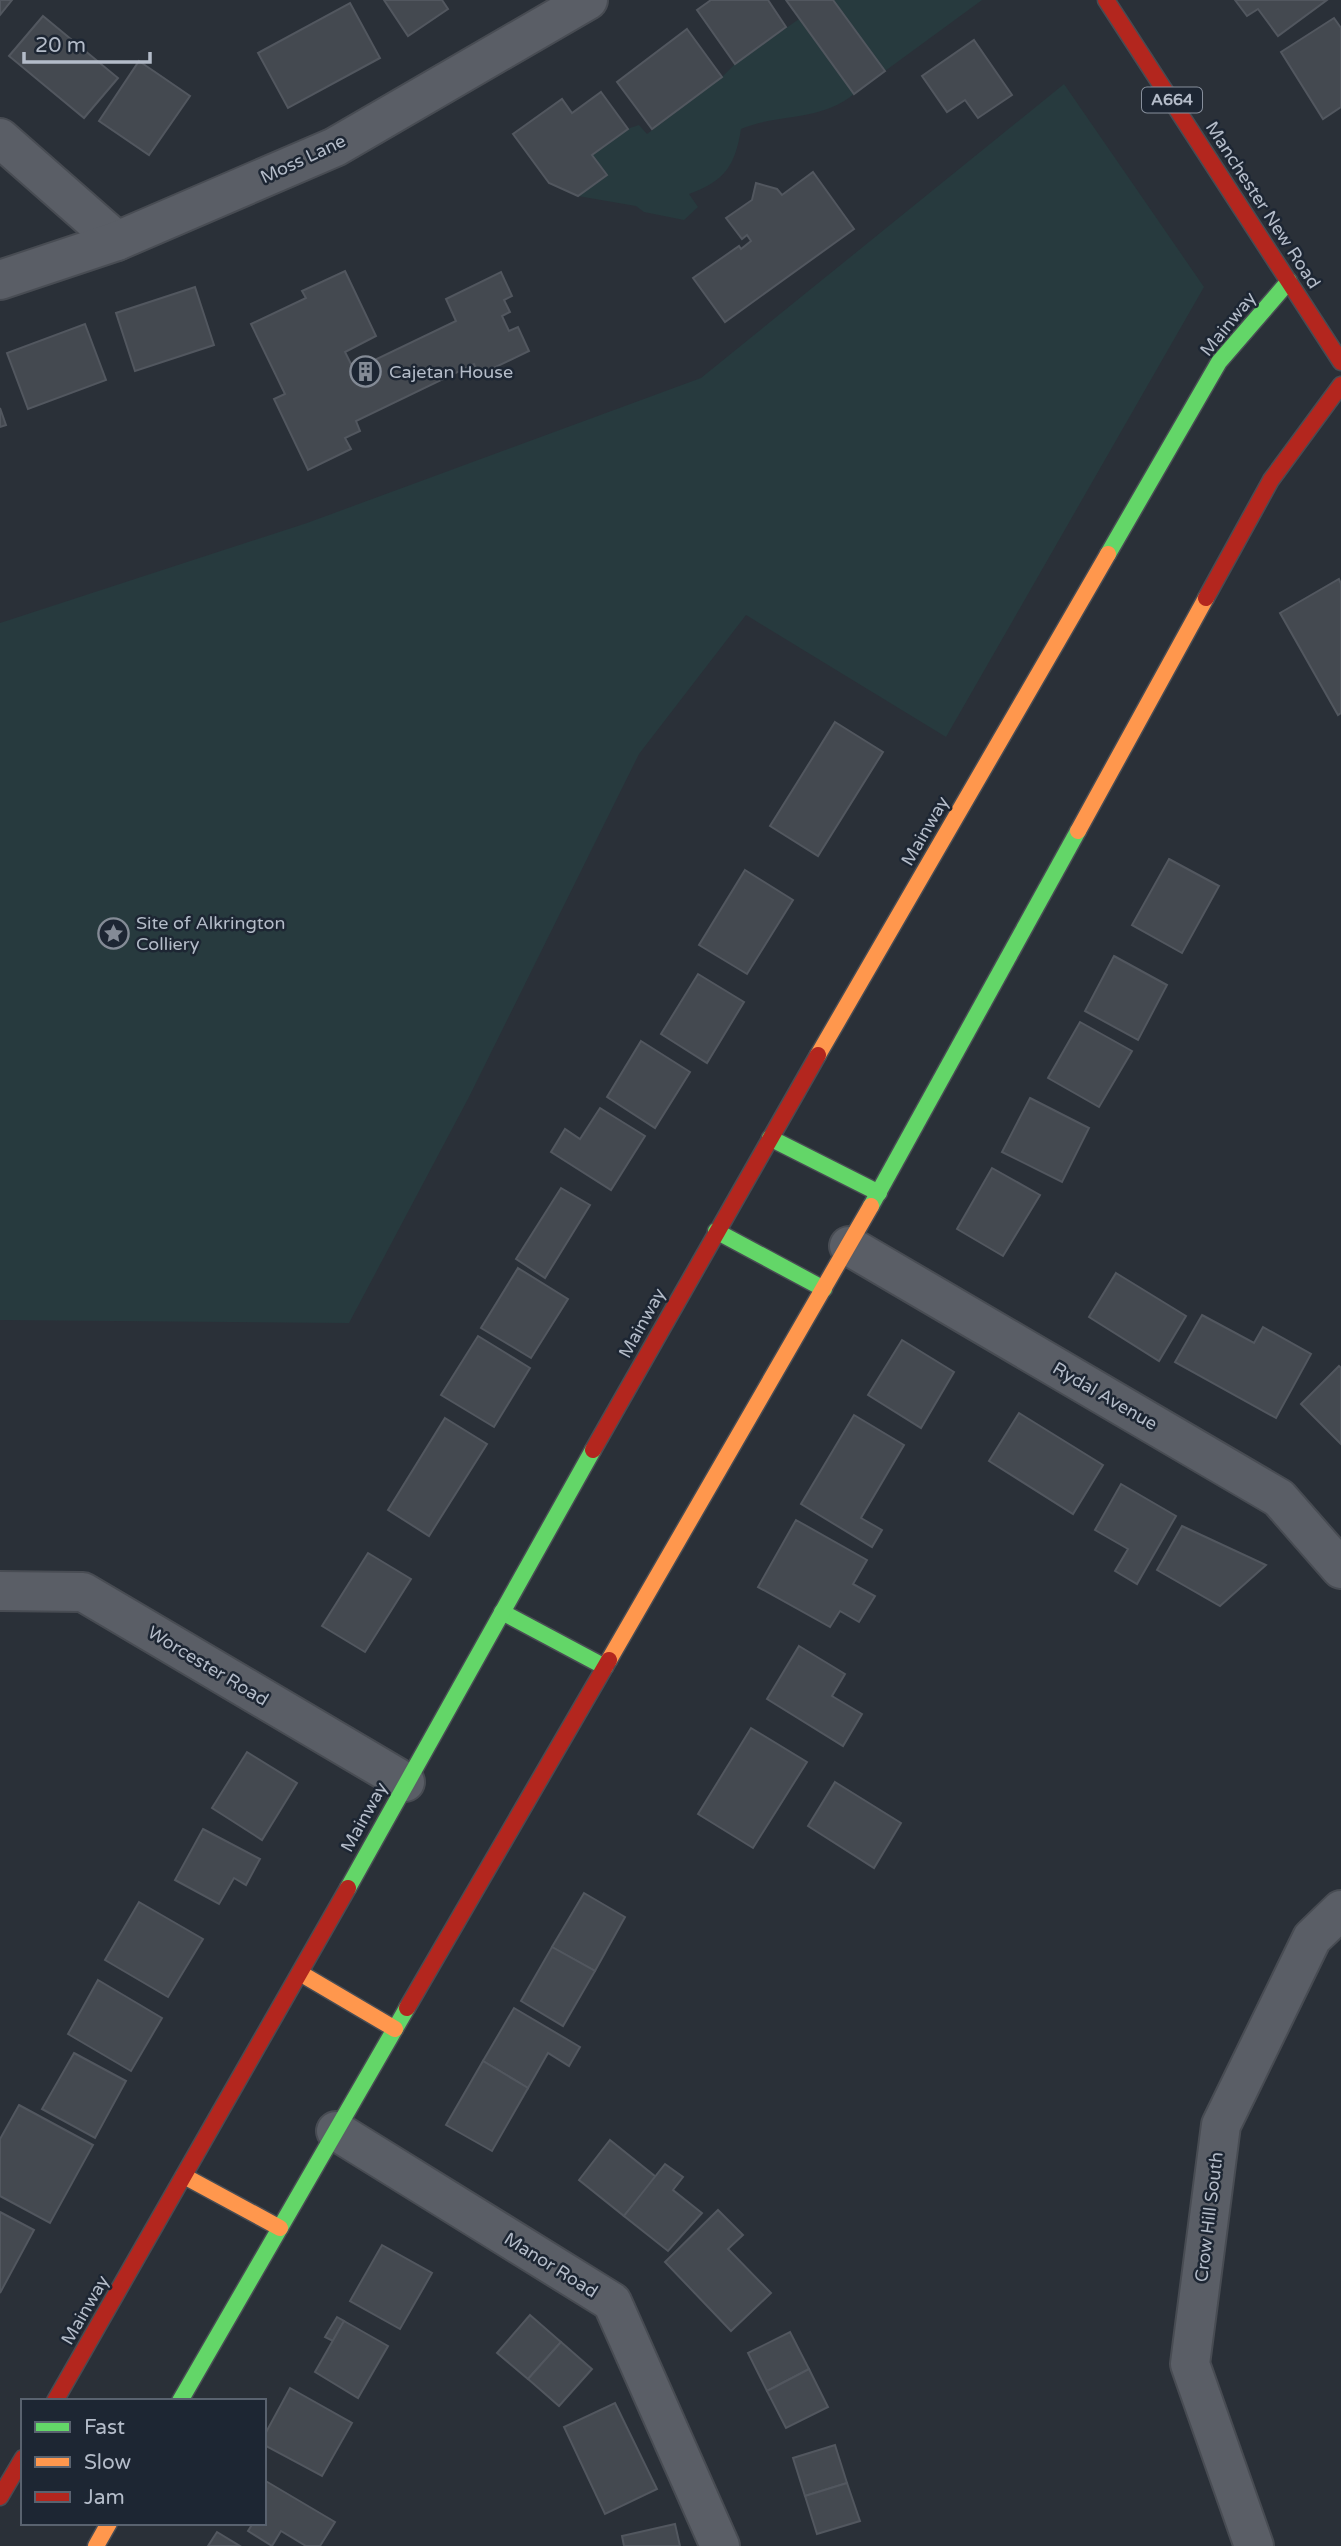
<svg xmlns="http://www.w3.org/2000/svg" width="1341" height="2546" viewBox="0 0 1341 2546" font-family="'Varela Round',sans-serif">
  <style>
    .green { fill: #273a3e }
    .building { fill: #444950; stroke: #52575f; stroke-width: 2 }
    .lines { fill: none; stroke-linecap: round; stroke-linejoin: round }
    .street-casing { stroke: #484c53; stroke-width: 42 }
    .fast-casing { stroke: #484c53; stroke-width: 19 }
    .slow-casing { stroke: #484c53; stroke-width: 19 }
    .jam-casing { stroke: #484c53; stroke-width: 19 }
    .street { stroke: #5a5e66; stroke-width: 38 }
    .fast { stroke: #63d668; stroke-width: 16 }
    .slow { stroke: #ff974d; stroke-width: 16 }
    .jam { stroke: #b3261e; stroke-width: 16 }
    .labels { text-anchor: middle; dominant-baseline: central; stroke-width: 5; stroke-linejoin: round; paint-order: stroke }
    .shield { fill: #1d2633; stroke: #878f9c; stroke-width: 2 }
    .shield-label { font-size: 16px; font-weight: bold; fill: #b4bcc9 }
    .street-label { font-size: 18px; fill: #b4bcc9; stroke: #1d2633 }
    .poi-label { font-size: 18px; fill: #b4bcc9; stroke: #1d2633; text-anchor: start }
  </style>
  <rect width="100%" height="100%" fill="#2a3038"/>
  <g class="green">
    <polygon points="833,0 982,0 885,71"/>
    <path d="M799,19L854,94C820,122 779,113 741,129C735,166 725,181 689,194L698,207L684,220L644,212L636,206L578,196L607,176L592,155L627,129L639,125L647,134L722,77L735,64Z"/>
    <polygon points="1064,84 1204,287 946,737 746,615 639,754 469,1097 349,1323 0,1320 0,623 307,523 701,378"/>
  </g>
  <g class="building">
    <polygon points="0,0 12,0 0,15"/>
    <polygon points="384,0 442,0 448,9 408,36"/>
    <polygon points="711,0 768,0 786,27 735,64 697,10"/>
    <polygon points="786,0 833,0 885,71 854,94"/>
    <polygon points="1235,0 1327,0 1278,36 1258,9 1247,16"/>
    <polygon points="350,3 380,58 288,108 258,53"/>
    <polygon points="43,16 118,78 84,118 9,56"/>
    <polygon points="1334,18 1341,28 1341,107 1323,119 1281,52"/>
    <polygon points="687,29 722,77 652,129 617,82"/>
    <polygon points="974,40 1012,95 978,118 965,100 947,112 922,76"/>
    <polygon points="139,61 190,96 149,155 99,121"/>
    <polygon points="601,92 628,129 592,155 607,175 578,196 549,183 513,134 562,99 572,113"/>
    <polygon points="813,172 854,229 725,322 693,278 739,246 741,249 751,241 747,235 742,239 726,218 752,200 756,183 777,189 782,195"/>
    <polygon points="345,271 376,336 345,352 354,370 456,321 446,299 501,272 512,296 504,300 510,312 502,316 509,331 518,327 529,351 479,375 474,364 356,421 360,431 345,438 351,449 308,470 274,399 285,394 251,324 306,298 302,291"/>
    <polygon points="195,287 214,345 135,371 116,313"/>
    <polygon points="85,324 106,380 28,409 7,353"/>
    <polygon points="0,408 6,425 0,427"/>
    <polygon points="1339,579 1341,584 1341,713 1338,715 1280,613"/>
    <polygon points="835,722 883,752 818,856 770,826"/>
    <polygon points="1169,859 1219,886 1182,953 1132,925"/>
    <polygon points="745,870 793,900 747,974 699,945"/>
    <polygon points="1114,956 1167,985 1138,1040 1085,1011"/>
    <polygon points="698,974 744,1002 707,1063 661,1034"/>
    <polygon points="1080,1022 1132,1051 1099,1107 1048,1078"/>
    <polygon points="641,1041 690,1072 655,1128 607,1097"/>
    <polygon points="1030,1098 1089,1128 1062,1182 1002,1152"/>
    <polygon points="600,1108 645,1136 611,1190 551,1152 565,1129 580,1139"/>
    <polygon points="992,1168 1040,1195 1003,1256 957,1229"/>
    <polygon points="561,1188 590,1205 545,1278 516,1259"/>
    <polygon points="518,1268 568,1299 531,1358 481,1328"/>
    <polygon points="1116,1273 1186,1316 1159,1361 1089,1317"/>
    <polygon points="1202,1315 1254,1343 1263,1327 1311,1354 1276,1418 1175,1362"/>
    <polygon points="478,1336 530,1368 494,1427 441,1395"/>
    <polygon points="902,1340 954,1372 921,1428 868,1395"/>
    <polygon points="1339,1366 1341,1368 1341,1444 1301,1404"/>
    <polygon points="1019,1413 1103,1465 1073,1514 989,1461"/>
    <polygon points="854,1415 904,1445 861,1518 882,1530 872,1547 801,1504"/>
    <polygon points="445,1418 487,1444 429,1536 388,1510"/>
    <polygon points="1121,1484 1176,1516 1137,1584 1115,1571 1128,1549 1095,1530"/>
    <polygon points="796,1520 867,1560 853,1584 875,1596 859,1622 840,1611 830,1627 758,1587"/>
    <polygon points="1182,1526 1266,1565 1220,1606 1157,1570"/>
    <polygon points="368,1553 411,1579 365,1652 322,1626"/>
    <polygon points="799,1646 845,1674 832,1696 862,1714 843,1746 767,1699"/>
    <polygon points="751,1728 807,1762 753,1848 698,1814"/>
    <polygon points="247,1752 297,1783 262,1840 212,1808"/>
    <polygon points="835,1782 901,1823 874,1868 808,1826"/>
    <polygon points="203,1829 260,1859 246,1885 234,1878 219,1904 175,1880"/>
    <polygon points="584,1893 625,1917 595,1971 552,1947"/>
    <polygon points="139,1902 203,1939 168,1997 105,1960"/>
    <polygon points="552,1947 595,1971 563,2026 521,2001"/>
    <polygon points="98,1980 162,2018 131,2071 68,2034"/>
    <polygon points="514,2008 580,2047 569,2066 548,2053 528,2088 483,2061"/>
    <polygon points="74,2053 126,2081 95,2138 42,2109"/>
    <polygon points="483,2061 528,2088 492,2151 446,2125"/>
    <polygon points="19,2105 93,2145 50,2223 0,2196 0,2139"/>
    <polygon points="610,2140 656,2177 624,2216 579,2180"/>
    <polygon points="665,2164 683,2177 673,2190 702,2213 668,2251 624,2216"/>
    <polygon points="718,2210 743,2235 728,2249 771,2293 731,2331 665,2262"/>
    <polygon points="0,2212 34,2230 0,2293"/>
    <polygon points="382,2245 432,2273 400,2329 350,2301"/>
    <polygon points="530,2315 561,2342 528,2379 497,2353"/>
    <polygon points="337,2317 344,2321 333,2341 325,2337"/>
    <polygon points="344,2321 388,2346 358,2398 315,2372"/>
    <polygon points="790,2332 809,2369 767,2391 748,2353"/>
    <polygon points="561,2342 592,2369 559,2406 528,2379"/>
    <polygon points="809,2369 828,2407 786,2428 767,2391"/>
    <polygon points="290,2388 352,2423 322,2476 264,2445 264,2436"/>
    <polygon points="615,2403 657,2489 605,2514 564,2427"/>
    <polygon points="835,2445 847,2483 805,2496 793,2458"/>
    <polygon points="264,2480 335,2522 320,2546 306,2546 281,2531 272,2546 248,2531 253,2523 264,2523"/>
    <polygon points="847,2483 860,2521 817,2534 805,2496"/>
    <polygon points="675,2524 680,2546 624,2546 622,2536"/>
    <polygon points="217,2532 240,2546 208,2546"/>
  </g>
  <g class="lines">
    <defs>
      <g id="street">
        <polyline points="0,138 117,241"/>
        <polyline points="0,280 117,241 335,147 588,0"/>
        <polyline points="849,1246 1279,1498 1341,1569"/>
        <polyline points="0,1591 83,1592 405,1782"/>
        <polyline points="336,2131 612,2302 720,2546"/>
        <polyline points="1254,2546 1190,2364 1221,2125 1312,1938 1341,1910"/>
      </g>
      <g id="fast">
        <polyline points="1108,554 1219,362 1289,281"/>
        <polyline points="770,1138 879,1193"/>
        <polyline points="871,1206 1078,831"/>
        <polyline points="716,1231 824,1289"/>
        <polyline points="502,1612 605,1667"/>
        <polyline points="348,1888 593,1450"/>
        <polyline points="180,2401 407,2008"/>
      </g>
      <g id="slow">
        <polyline points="1078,831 1206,598"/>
        <polyline points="818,1055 1108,554"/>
        <polyline points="609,1660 871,1206"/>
        <polyline points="300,1973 395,2029"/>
        <polyline points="184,2176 280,2228"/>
        <polyline points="96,2546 109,2523"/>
      </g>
      <g id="jam">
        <polyline points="1106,0 1341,362"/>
        <polyline points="1206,598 1271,480 1341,385"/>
        <polyline points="593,1450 818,1055"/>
        <polyline points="407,2008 609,1660"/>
        <polyline points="55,2401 348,1888"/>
        <polyline points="0,2497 23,2458"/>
      </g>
    </defs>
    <use href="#street" class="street-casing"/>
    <use href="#fast" class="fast-casing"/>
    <use href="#slow" class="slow-casing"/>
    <use href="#jam" class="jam-casing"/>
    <use href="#street" class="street"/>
    <use href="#fast" class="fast"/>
    <use href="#slow" class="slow"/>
    <use href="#jam" class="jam"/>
  </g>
  <defs>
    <symbol id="building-ring" viewBox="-11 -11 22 22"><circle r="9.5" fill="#1d2633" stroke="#848b96" stroke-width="1.5"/><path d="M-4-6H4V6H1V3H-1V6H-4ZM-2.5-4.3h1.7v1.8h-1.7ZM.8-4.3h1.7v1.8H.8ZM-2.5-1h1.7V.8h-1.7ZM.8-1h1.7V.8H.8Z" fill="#848b96"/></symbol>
    <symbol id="sight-ring" viewBox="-11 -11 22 22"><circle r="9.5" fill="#1d2633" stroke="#848b96" stroke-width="1.5"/><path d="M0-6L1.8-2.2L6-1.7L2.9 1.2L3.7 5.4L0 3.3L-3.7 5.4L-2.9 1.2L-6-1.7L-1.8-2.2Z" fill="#848b96"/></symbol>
  </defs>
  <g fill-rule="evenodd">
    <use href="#building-ring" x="348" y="354" width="35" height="35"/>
    <use href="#sight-ring" x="96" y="916" width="35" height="35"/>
  </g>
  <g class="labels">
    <rect class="shield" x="1142" y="87.5" width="60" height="25" rx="5"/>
    <g class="shield-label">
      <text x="1172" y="100">A664</text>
    </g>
    <g class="street-label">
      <text transform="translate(303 159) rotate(-25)">Moss Lane</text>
      <text transform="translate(1263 205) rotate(57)">Manchester New Road</text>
      <text transform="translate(1228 324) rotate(-51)">Mainway</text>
      <text transform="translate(925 831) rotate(-60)">Mainway</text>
      <text transform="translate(642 1323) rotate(-61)">Mainway</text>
      <text transform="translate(1105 1396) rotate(30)">Rydal Avenue</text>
      <text transform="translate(208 1666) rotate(31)">Worcester Road</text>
      <text transform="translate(364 1817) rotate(-61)">Mainway</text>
      <text transform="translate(1209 2217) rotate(-83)">Crow Hill South</text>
      <text transform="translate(551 2265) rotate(32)">Manor Road</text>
      <text transform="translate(85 2310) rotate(-60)">Mainway</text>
    </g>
    <g class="poi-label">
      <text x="389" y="372">Cajetan House</text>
      <text x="136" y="923">Site of Alkrington<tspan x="136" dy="21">Colliery</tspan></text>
    </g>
  </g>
  <rect x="21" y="2399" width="245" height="126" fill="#1d2633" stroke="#59626f" stroke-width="2"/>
  <rect x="35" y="2422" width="35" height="10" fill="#63d668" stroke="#59626f" stroke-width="2"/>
  <text x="84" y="2434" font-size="21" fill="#b4bcc9">Fast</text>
  <rect x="35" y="2457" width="35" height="10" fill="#ff974d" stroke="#59626f" stroke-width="2"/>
  <text x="84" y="2469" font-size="21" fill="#b4bcc9">Slow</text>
  <rect x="35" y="2492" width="35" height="10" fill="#b3261e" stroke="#59626f" stroke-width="2"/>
  <text x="84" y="2504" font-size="21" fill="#b4bcc9">Jam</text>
  <path d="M24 52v10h126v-10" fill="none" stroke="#b4bcc9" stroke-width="3.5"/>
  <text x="35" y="52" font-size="21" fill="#b4bcc9" stroke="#1d2633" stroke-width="5" paint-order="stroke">20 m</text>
</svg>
